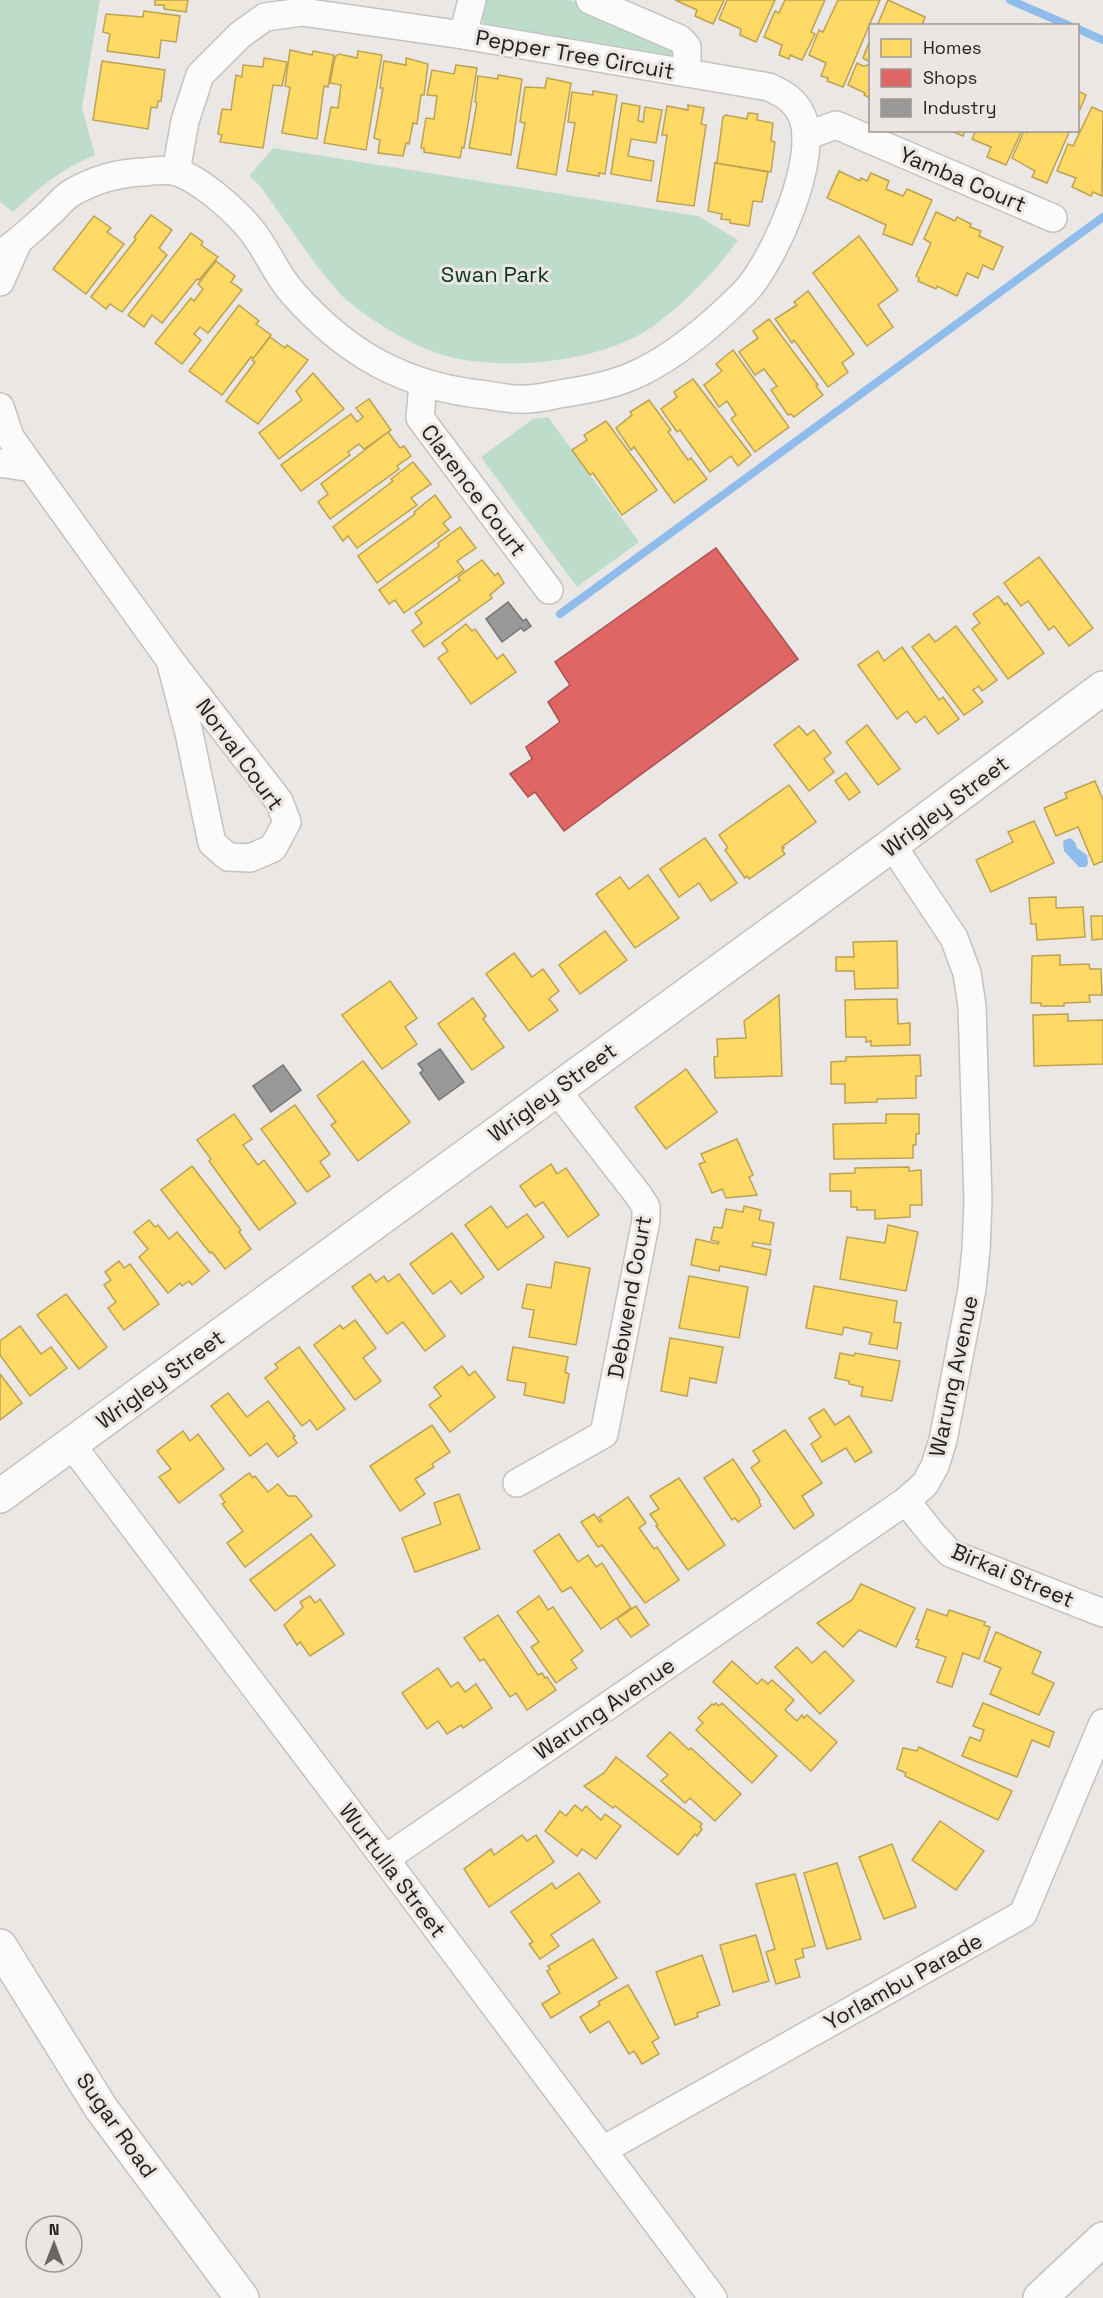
<svg xmlns="http://www.w3.org/2000/svg" width="1103" height="2298" viewBox="0 0 1103 2298" font-family="'Space Grotesk',sans-serif">
  <style>
    .green { fill: #bdddca }
    .water { fill: #90bcec }
    .homes { fill: #ffd966; stroke: #bda251; stroke-width: 1.5 }
    .shops { fill: #e06666; stroke: #a75151; stroke-width: 1.5 }
    .industry { fill: #999; stroke: #767575; stroke-width: 1.5 }
    .lines { fill: none; stroke-linecap: round; stroke-linejoin: round }
    .stream { stroke: #90bcec; stroke-width: 8 }
    .street-casing { stroke: #c4c2c0; stroke-width: 30 }
    .secondary-casing { stroke: #c4c2c0; stroke-width: 36 }
    .street { stroke: #fcfbfb; stroke-width: 27 }
    .secondary { stroke: #fcfbfb; stroke-width: 33 }
    .labels { text-anchor: middle; dominant-baseline: central; stroke-width: 6; stroke-linejoin: round; paint-order: stroke }
    .street-label { font-size: 22px; fill: #232120; stroke: #ece6e3 }
    .park-label { font-size: 22px; fill: #073521; stroke: #ece6e3 }
  </style>
  <rect width="100%" height="100%" fill="#eae7e5"/>
  <g class="green">
    <path d="M0,0H100L82,108L95,155C61,169 40,187 13,212L0,202Z"/>
    <path d="M482,0H570L675,44L674,58L489,29C480,20 480,12 482,0Z"/>
    <path d="M273,148L698,216L738,240C714,273 685,303 652,327C601,363 498,373 440,354C409,344 374,322 349,302C342,297 336,289 330,282C305,252 284,218 260,186L249,176Z"/>
    <polygon points="548,417 639,542 577,587 481,457 533,419"/>
  </g>
  <polygon class="water" points="1070,838 1075,842 1077,848 1087,855 1088,864 1086,867 1079,867 1064,851 1063,841"/>
  <g class="homes">
    <polygon points="155,0 188,0 186,12 164,9 164,5 155,5"/>
    <polygon points="675,0 724,0 713,24 695,16 697,10"/>
    <polygon points="727,0 775,0 756,42 740,35 741,29 719,19"/>
    <polygon points="785,0 825,0 811,32 815,34 802,60 790,55 789,59 779,55 782,45 764,37 775,11 779,13"/>
    <polygon points="838,0 880,0 843,87 827,81 828,78 821,76 826,63 809,55 819,30 823,32"/>
    <polygon points="888,0 925,17 922,26 877,26"/>
    <polygon points="144,11 180,16 176,42 161,40 159,58 107,51 110,34 103,32 106,14 143,17"/>
    <polygon points="870,40 870,98 864,95 865,93 848,85 857,63 863,66 869,65 870,62 863,58"/>
    <polygon points="290,50 312,55 313,51 334,55 328,87 324,86 317,139 282,133 290,87 285,86"/>
    <polygon points="358,51 382,55 366,150 324,143 331,107 338,108 341,85 330,83 335,57 339,54 357,58"/>
    <polygon points="264,58 287,62 282,86 273,85 263,148 220,142 222,135 218,134 222,109 231,110 236,75 242,77 243,65 263,67"/>
    <polygon points="406,58 428,64 424,95 421,95 417,124 413,123 409,144 406,143 403,156 378,153 380,140 374,138 383,88 380,88 384,61 406,65"/>
    <polygon points="102,61 165,70 161,101 158,101 157,108 151,107 148,129 93,120"/>
    <polygon points="456,65 477,68 464,148 462,147 460,158 424,152 424,148 421,148 426,118 434,119 437,96 427,95 432,70 454,74"/>
    <polygon points="498,75 522,79 511,155 469,148 477,103 475,102 478,76 498,79"/>
    <polygon points="547,78 571,83 556,175 517,168 525,123 520,122 525,87 545,88"/>
    <polygon points="593,91 617,95 605,174 599,173 599,176 567,171 575,123 568,122 572,92 593,95"/>
    <polygon points="1078,91 1086,95 1078,114"/>
    <polygon points="622,103 640,106 638,121 643,122 645,107 662,110 656,143 631,139 628,156 654,161 651,181 611,174"/>
    <polygon points="688,105 704,108 701,124 706,125 694,206 657,201 667,135 662,135 667,106 688,110"/>
    <polygon points="1092,107 1103,112 1102,196 1093,192 1091,196 1072,187 1076,178 1057,171 1068,144 1073,146"/>
    <polygon points="748,113 758,114 757,120 773,123 771,141 775,142 771,172 715,163 717,162 723,117 726,115 747,119"/>
    <polygon points="949,130 965,130 963,136"/>
    <polygon points="976,130 1022,130 1006,165 987,157 991,147 972,139"/>
    <polygon points="1028,130 1070,130 1047,183 1032,177 1035,171 1012,158 1024,131 1027,133"/>
    <polygon points="715,163 768,172 762,202 753,201 749,226 730,223 730,220 721,219 722,214 708,211"/>
    <polygon points="839,171 860,181 861,178 867,181 871,173 889,181 886,189 903,196 907,189 932,200 912,245 883,234 886,225 827,198"/>
    <polygon points="936,212 955,221 957,217 971,224 970,227 981,231 979,236 1003,247 993,270 983,265 978,278 967,273 957,296 937,286 936,289 918,281 919,278 916,276 931,243 924,239"/>
    <polygon points="151,215 172,230 159,248 167,255 122,312 110,304 106,309 91,297 136,239 134,237"/>
    <polygon points="94,216 111,228 107,232 124,244 86,294 53,269"/>
    <polygon points="191,233 203,242 201,245 218,257 199,280 197,279 162,323 152,315 144,327 128,315"/>
    <polygon points="859,236 898,290 878,305 893,327 867,346 813,273"/>
    <polygon points="216,261 235,276 231,282 242,290 208,333 200,327 194,334 201,340 182,364 155,343 191,298 194,301 203,289 198,284"/>
    <polygon points="808,291 854,354 842,363 848,372 828,387 794,340 792,343 775,319 797,305 794,302"/>
    <polygon points="239,305 259,321 256,324 271,335 254,358 251,357 222,395 189,371"/>
    <polygon points="769,319 818,385 816,386 823,395 794,417 791,414 788,415 771,390 777,386 764,369 755,375 739,352 758,338 753,331"/>
    <polygon points="270,337 285,348 287,345 308,360 258,424 226,401 255,362 252,360"/>
    <polygon points="733,350 789,427 755,452 731,419 736,415 727,401 719,407 704,385 722,371 716,364"/>
    <polygon points="313,373 344,409 279,459 259,433 302,400 296,391"/>
    <polygon points="693,379 751,455 738,466 731,456 710,472 680,430 677,432 661,409 677,397 674,392"/>
    <polygon points="369,399 391,430 364,449 359,444 348,452 350,455 301,491 281,465 351,414 357,422 363,417 356,408"/>
    <polygon points="649,400 671,430 668,432 688,460 691,458 707,479 674,503 634,447 631,450 616,428 632,415 630,412"/>
    <polygon points="606,421 657,490 622,515 593,473 590,475 572,450 587,440 584,435"/>
    <polygon points="388,432 400,448 404,446 411,456 397,466 399,469 330,519 318,502 328,494 321,484"/>
    <polygon points="413,462 431,484 411,498 417,505 357,548 348,536 343,541 333,527 393,481 391,479"/>
    <polygon points="435,495 451,517 443,523 449,530 377,583 358,556 415,514 414,512"/>
    <polygon points="460,527 476,548 457,561 464,570 404,613 395,600 389,604 379,590 439,546 438,543"/>
    <polygon points="1039,557 1093,628 1069,646 1054,626 1049,630 1028,601 1021,606 1004,583"/>
    <polygon points="482,560 495,576 498,573 504,583 490,595 492,598 424,647 412,631 422,623 415,613 460,580 458,577"/>
    <polygon points="998,596 1005,605 1007,603 1044,653 1008,679 972,629 980,623 973,614"/>
    <polygon points="466,624 472,631 475,629 497,659 503,654 516,672 471,704 438,658 448,651 442,643"/>
    <polygon points="956,626 997,680 982,691 979,686 973,690 983,702 964,715 912,647 929,634 935,642"/>
    <polygon points="902,647 939,700 943,697 959,719 938,734 925,716 916,723 907,711 897,719 858,665 878,651 884,661"/>
    <polygon points="867,725 900,769 878,785 846,742"/>
    <polygon points="799,726 807,735 814,730 831,753 824,759 834,772 809,791 774,745"/>
    <polygon points="846,773 860,792 849,800 835,781"/>
    <polygon points="1095,781 1103,800 1103,861 1094,865 1078,827 1056,836 1044,808 1067,798 1065,793"/>
    <polygon points="789,785 816,822 782,847 784,848 782,850 785,854 749,879 747,876 745,878 725,850 728,848 719,835"/>
    <polygon points="1034,821 1054,863 991,892 976,860 1013,842 1008,832"/>
    <polygon points="705,838 737,883 711,901 699,883 679,897 660,869"/>
    <polygon points="648,875 679,918 635,948 596,894 620,877 629,889"/>
    <polygon points="1056,897 1056,908 1083,907 1085,937 1037,940 1036,924 1031,924 1029,898"/>
    <polygon points="1091,916 1103,916 1103,939 1092,940"/>
    <polygon points="605,931 627,960 580,994 559,965"/>
    <polygon points="897,941 898,988 855,989 854,971 836,971 836,957 854,957 853,942"/>
    <polygon points="514,953 532,977 543,969 559,991 549,999 558,1010 529,1031 486,974"/>
    <polygon points="1060,955 1060,965 1089,964 1090,969 1101,969 1102,995 1089,995 1090,1002 1064,1003 1064,1006 1041,1006 1041,1003 1031,1003 1032,956"/>
    <polygon points="390,981 417,1018 405,1027 417,1044 382,1069 342,1015"/>
    <polygon points="779,995 782,1076 715,1078 714,1057 718,1056 717,1039 746,1038 744,1021"/>
    <polygon points="473,998 486,1016 483,1019 504,1047 472,1070 438,1024"/>
    <polygon points="897,999 898,1024 910,1023 910,1045 871,1046 871,1041 866,1042 866,1037 846,1037 845,1000"/>
    <polygon points="1068,1014 1068,1021 1103,1020 1103,1064 1034,1066 1033,1015"/>
    <polygon points="920,1055 921,1076 916,1076 916,1098 877,1099 877,1102 845,1103 845,1084 831,1084 831,1062 846,1061 846,1057"/>
    <polygon points="363,1061 410,1122 358,1161 331,1125 336,1122 317,1096"/>
    <polygon points="686,1069 717,1112 666,1149 635,1107"/>
    <polygon points="295,1105 330,1154 320,1162 330,1176 307,1192 261,1129"/>
    <polygon points="234,1114 252,1139 243,1145 258,1165 264,1160 296,1203 259,1230 209,1161 211,1159 197,1140"/>
    <polygon points="886,1114 919,1114 919,1134 916,1134 916,1145 913,1145 913,1158 834,1159 833,1124 886,1123"/>
    <polygon points="737,1139 753,1175 749,1177 757,1195 726,1198 722,1189 712,1193 699,1164 705,1162 701,1154"/>
    <polygon points="551,1164 557,1174 566,1168 599,1215 568,1237 543,1202 535,1207 520,1186"/>
    <polygon points="192,1166 241,1230 239,1232 251,1249 225,1269 212,1252 210,1253 161,1190"/>
    <polygon points="909,1167 909,1171 921,1170 922,1205 910,1205 910,1217 875,1219 875,1210 857,1210 857,1207 851,1207 851,1191 830,1191 830,1174 855,1173 855,1168"/>
    <polygon points="491,1206 507,1228 527,1214 544,1237 498,1270 465,1225"/>
    <polygon points="744,1206 761,1210 759,1220 774,1223 770,1245 753,1242 752,1246 771,1250 766,1275 720,1266 719,1271 691,1265 696,1239 718,1244 719,1242 711,1240 714,1227 722,1228 726,1209 743,1212"/>
    <polygon points="149,1220 155,1227 158,1225 169,1239 177,1232 209,1271 192,1285 189,1281 182,1286 180,1283 168,1293 139,1257 148,1249 134,1232"/>
    <polygon points="888,1225 918,1232 906,1291 840,1279 847,1237 885,1243"/>
    <polygon points="452,1233 484,1277 461,1294 451,1281 433,1294 410,1264"/>
    <polygon points="119,1261 124,1268 130,1264 159,1304 124,1330 108,1308 116,1302 104,1285 111,1280 105,1272"/>
    <polygon points="555,1262 590,1268 576,1345 529,1337 534,1310 522,1308 527,1284 551,1288"/>
    <polygon points="370,1274 376,1282 384,1276 388,1282 399,1274 445,1336 425,1351 403,1322 387,1334 352,1287"/>
    <polygon points="689,1276 748,1287 739,1338 679,1328"/>
    <polygon points="814,1286 897,1301 894,1322 901,1323 897,1349 869,1344 872,1333 844,1327 842,1335 806,1328"/>
    <polygon points="66,1294 107,1347 79,1369 37,1315"/>
    <polygon points="355,1320 376,1348 363,1358 381,1381 355,1400 314,1345 340,1325 343,1329"/>
    <polygon points="20,1326 41,1354 51,1347 67,1368 30,1396 0,1355 0,1341"/>
    <polygon points="670,1338 723,1347 716,1383 690,1378 687,1396 661,1391"/>
    <polygon points="299,1347 345,1409 317,1430 310,1420 302,1426 265,1378 278,1368 275,1364"/>
    <polygon points="513,1347 568,1357 565,1372 569,1374 564,1403 524,1395 526,1383 507,1380"/>
    <polygon points="840,1353 854,1356 855,1353 900,1361 892,1401 861,1396 863,1387 849,1384 849,1381 835,1378"/>
    <polygon points="462,1366 469,1376 475,1371 495,1397 450,1432 429,1405 441,1396 434,1387"/>
    <polygon points="0,1374 22,1403 0,1420"/>
    <polygon points="228,1393 247,1417 268,1401 295,1436 293,1437 297,1443 278,1457 267,1443 250,1456 211,1406"/>
    <polygon points="824,1409 835,1425 849,1416 872,1452 855,1462 846,1448 822,1462 811,1444 821,1437 809,1418"/>
    <polygon points="432,1425 450,1452 432,1464 434,1467 415,1479 425,1494 400,1511 370,1466"/>
    <polygon points="785,1430 822,1483 802,1496 814,1515 794,1529 751,1468 760,1461 753,1451"/>
    <polygon points="183,1431 190,1441 198,1434 224,1469 179,1503 159,1477 171,1469 157,1451"/>
    <polygon points="733,1459 760,1500 759,1501 761,1506 738,1522 735,1518 732,1520 704,1478"/>
    <polygon points="249,1473 253,1478 255,1476 268,1492 278,1484 288,1496 296,1496 312,1516 245,1567 227,1543 243,1531 222,1504 225,1502 220,1495"/>
    <polygon points="679,1478 725,1545 688,1570 656,1526 658,1525 650,1514 659,1509 650,1496"/>
    <polygon points="459,1494 480,1549 415,1572 402,1538 441,1524 434,1503"/>
    <polygon points="628,1497 646,1523 639,1528 654,1549 657,1547 679,1580 645,1603 602,1545 598,1547 581,1522 594,1514 600,1522 602,1521 599,1517"/>
    <polygon points="311,1534 335,1565 275,1611 250,1580"/>
    <polygon points="559,1534 578,1562 588,1555 596,1567 602,1563 631,1608 601,1629 571,1587 562,1592 534,1551"/>
    <polygon points="861,1584 915,1608 896,1647 859,1630 843,1647 817,1623 852,1600"/>
    <polygon points="310,1596 315,1603 320,1599 344,1634 310,1656 300,1642 297,1645 284,1625 300,1610 303,1607 300,1602"/>
    <polygon points="539,1596 548,1610 553,1607 583,1651 571,1660 577,1668 556,1683 531,1647 539,1642 517,1612"/>
    <polygon points="636,1606 649,1625 631,1637 617,1619"/>
    <polygon points="927,1609 947,1616 949,1610 985,1622 984,1625 990,1627 979,1659 963,1653 952,1687 937,1682 946,1657 916,1647 919,1640 916,1639"/>
    <polygon points="498,1615 538,1675 542,1673 545,1678 547,1677 556,1690 527,1710 516,1693 510,1697 484,1659 480,1661 464,1638"/>
    <polygon points="996,1632 1041,1652 1032,1673 1054,1683 1039,1715 990,1694 1001,1668 984,1661"/>
    <polygon points="797,1647 812,1663 825,1651 854,1681 820,1714 775,1667"/>
    <polygon points="732,1661 757,1684 762,1679 768,1684 772,1680 794,1700 785,1710 797,1721 802,1715 804,1718 807,1715 837,1742 811,1771 713,1682"/>
    <polygon points="438,1668 451,1687 458,1682 465,1692 476,1684 492,1708 463,1728 461,1725 447,1734 438,1721 427,1729 402,1693"/>
    <polygon points="716,1703 719,1706 722,1703 777,1756 752,1783 696,1730 703,1723 698,1718 712,1704 714,1705"/>
    <polygon points="983,1703 1054,1732 1049,1747 1032,1740 1017,1777 962,1756 970,1737 980,1741 984,1730 973,1726"/>
    <polygon points="670,1732 689,1750 691,1748 741,1794 715,1821 690,1798 685,1803 661,1781 668,1775 647,1756"/>
    <polygon points="919,1747 1012,1791 998,1820 905,1776 906,1773 897,1769 903,1748 917,1751"/>
    <polygon points="616,1757 702,1824 700,1827 702,1829 697,1836 695,1834 678,1855 615,1806 613,1808 584,1786 604,1773"/>
    <polygon points="575,1805 582,1811 586,1806 601,1820 605,1814 621,1826 596,1859 582,1849 577,1856 545,1831 560,1811 566,1816"/>
    <polygon points="940,1821 984,1851 956,1890 912,1860"/>
    <polygon points="522,1835 527,1841 536,1835 554,1862 489,1907 464,1869 491,1849 494,1855"/>
    <polygon points="892,1844 916,1907 884,1919 859,1857"/>
    <polygon points="837,1863 861,1939 827,1949 804,1873"/>
    <polygon points="579,1873 600,1902 551,1935 559,1946 540,1959 529,1944 533,1942 511,1912 552,1883 556,1889"/>
    <polygon points="795,1874 815,1946 802,1949 804,1957 795,1960 800,1977 776,1984 766,1952 775,1949 756,1884"/>
    <polygon points="756,1935 769,1981 733,1992 720,1945"/>
    <polygon points="593,1939 617,1978 551,2018 542,2004 560,1993 547,1971 550,1969 548,1966"/>
    <polygon points="702,1955 720,2005 697,2013 698,2017 675,2025 656,1972"/>
    <polygon points="628,1985 659,2038 652,2042 659,2054 642,2064 634,2051 629,2054 609,2021 590,2033 580,2017 600,2005 598,2002"/>
  </g>
  <polygon class="shops" points="716,548 798,659 564,831 535,792 528,797 510,774 532,759 526,747 560,722 548,702 570,685 555,662"/>
  <g class="industry">
    <polygon points="508,602 523,621 526,619 531,626 524,631 521,628 502,642 486,619"/>
    <polygon points="440,1049 464,1082 439,1100 420,1073 423,1070 418,1064"/>
    <polygon points="283,1065 301,1090 271,1112 253,1086"/>
  </g>
  <g class="lines">
    <g class="stream">
      <polyline points="1010,0 1070,26"/>
      <polyline points="1078,29 1103,40"/>
      <polyline points="560,614 1103,217"/>
    </g>
    <defs>
      <g id="street">
        <polyline points="590,0 680,39 687,47 687,73"/>
        <polyline points="463,35 472,0"/>
        <polyline points="806,136 836,125 1053,218"/>
        <path d="M0,254C20,242 35,226 52,211C58,205 65,196 73,192C94,180 118,173 143,172C153,171 167,169 177,172C201,180 236,211 252,231C267,250 276,274 292,292C346,354 405,387 487,395C499,397 513,400 526,399C539,399 552,395 565,393C591,389 617,384 641,372C680,353 714,323 744,293C774,262 820,157 802,116C795,100 784,94 769,87L463,35L302,12L265,17L240,35L200,75L185,121L176,172"/>
        <polyline points="0,282 17,244"/>
        <polyline points="423,384 420,418 549,590"/>
        <polyline points="0,407 10,437 32,468 170,660 279,801 287,822 273,848 250,858 228,857 212,843 189,733 170,660"/>
        <polyline points="0,463 32,468"/>
        <polyline points="71,1444 385,1859 713,2298"/>
        <polyline points="517,1483 604,1434 646,1220 646,1207 639,1196 556,1089"/>
        <polyline points="906,1501 933,1535 950,1553 1103,1613"/>
        <polyline points="385,1859 906,1501 925,1484 935,1466 943,1440 972,1289 976,1250 978,1200 972,1006 967,973 954,938 892,845"/>
        <polyline points="603,2150 1023,1914 1103,1723"/>
      </g>
      <g id="secondary">
        <polyline points="0,1496 892,845 1103,688"/>
        <polyline points="0,1946 101,2108 242,2298"/>
        <polyline points="1040,2298 1103,2239"/>
      </g>
    </defs>
    <use href="#street" class="street-casing"/>
    <use href="#secondary" class="secondary-casing"/>
    <use href="#street" class="street"/>
    <use href="#secondary" class="secondary"/>
  </g>
  <g class="labels">
    <g class="street-label">
      <text transform="translate(575 54) rotate(10)">Pepper Tree Circuit</text>
      <text transform="translate(963 179) rotate(23)">Yamba Court</text>
      <text transform="translate(474 490) rotate(53)">Clarence Court</text>
      <text transform="translate(240 754) rotate(54)">Norval Court</text>
      <text transform="translate(945 806) rotate(-37)">Wrigley Street</text>
      <text transform="translate(552 1092) rotate(-36)">Wrigley Street</text>
      <text transform="translate(629 1297) rotate(-80)">Debwend Court</text>
      <text transform="translate(953 1376) rotate(-78)">Warung Avenue</text>
      <text transform="translate(160 1379) rotate(-36)">Wrigley Street</text>
      <text transform="translate(1013 1575) rotate(23)">Birkai Street</text>
      <text transform="translate(604 1708) rotate(-34)">Warung Avenue</text>
      <text transform="translate(393 1870) rotate(53)">Wurtulla Street</text>
      <text transform="translate(903 1981) rotate(-29)">Yorlambu Parade</text>
      <text transform="translate(117 2125) rotate(55)">Sugar Road</text>
    </g>
    <g class="park-label">
      <text x="495" y="274">Swan Park</text>
    </g>
  </g>
  <rect x="869" y="24" width="210" height="108" fill="#ece6e3" stroke="#9c9795" stroke-width="1.5"/>
  <rect x="881" y="39" width="30" height="18" fill="#ffd966" stroke="#9c9795" stroke-width="1.5"/>
  <text x="923" y="54" font-size="18" fill="#232120">Homes</text>
  <rect x="881" y="69" width="30" height="18" fill="#e06666" stroke="#9c9795" stroke-width="1.5"/>
  <text x="923" y="84" font-size="18" fill="#232120">Shops</text>
  <rect x="881" y="99" width="30" height="18" fill="#999999" stroke="#9c9795" stroke-width="1.5"/>
  <text x="923" y="114" font-size="18" fill="#232120">Industry</text>
  <g transform="translate(54 2244)"><circle r="28" fill="#ece6e3" stroke="#9c9795" stroke-width="1.5"/>
  <path d="M0-4.5L10 22L0 15L-10 22Z" fill="#696665"/>
  <text y="-9" font-size="16" font-weight="bold" text-anchor="middle" fill="#232120">N</text>
  </g>
</svg>
